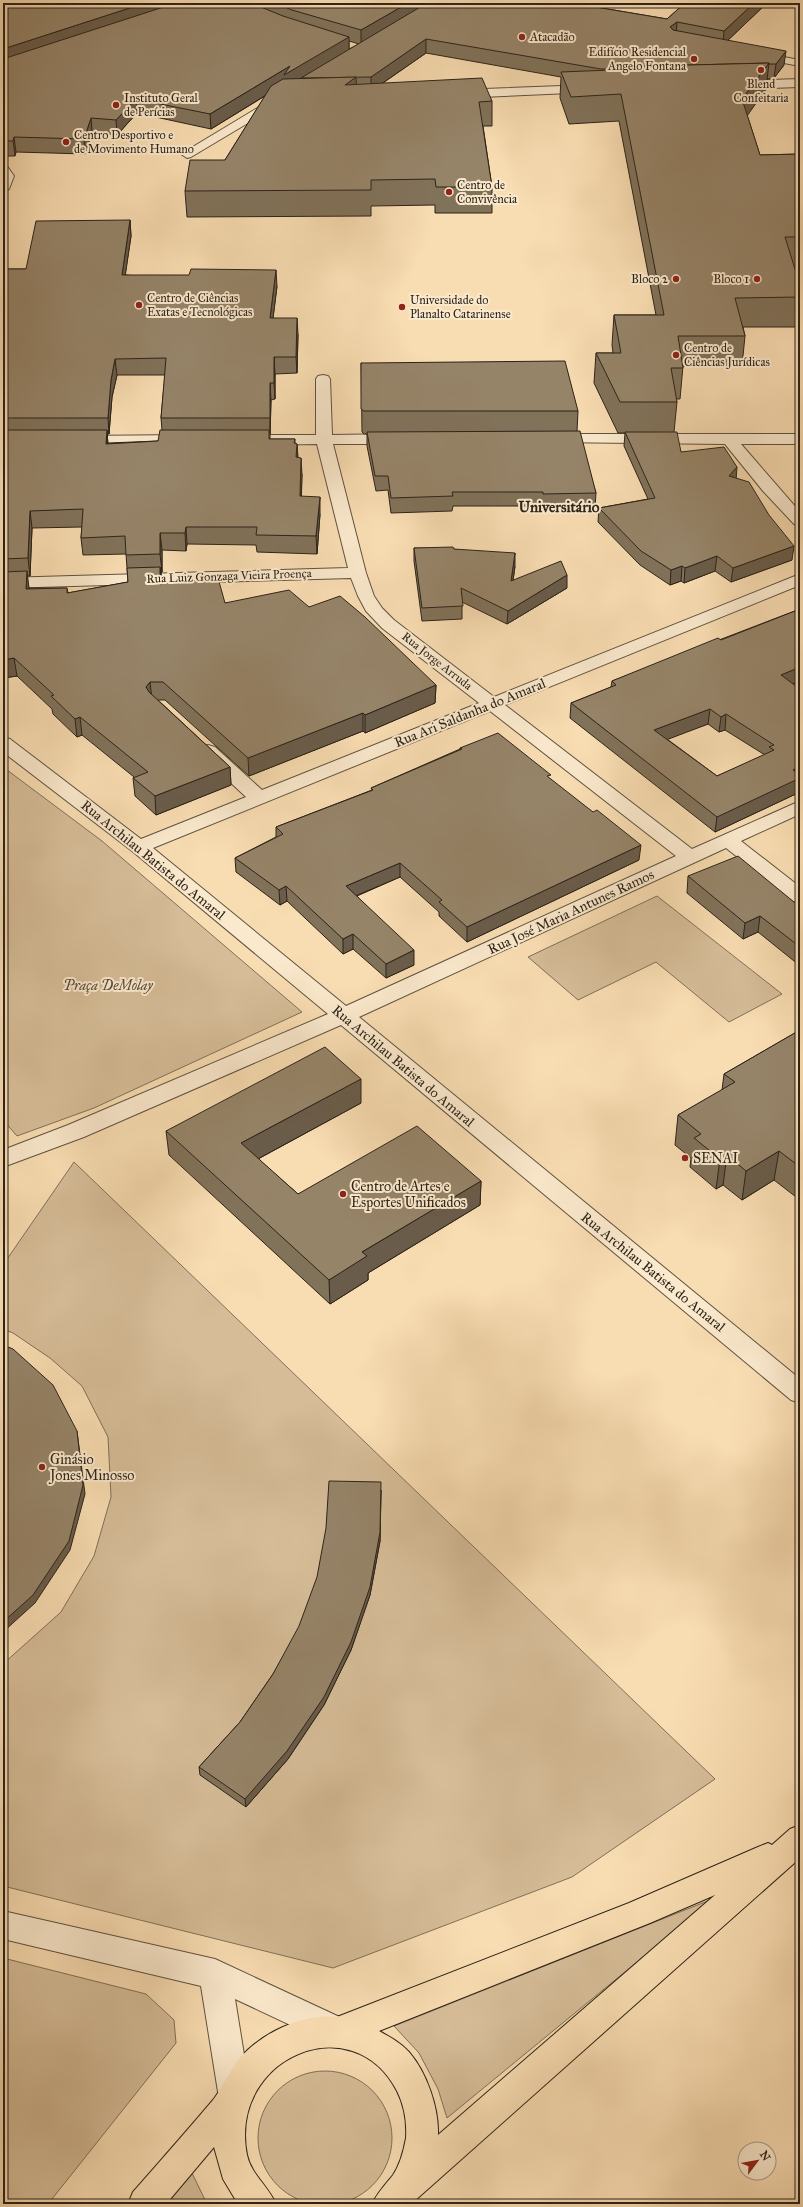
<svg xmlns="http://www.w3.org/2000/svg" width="803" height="2207" viewBox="0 0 803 2207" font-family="'IM FELL Great Primer',serif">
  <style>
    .green { fill: #d6bd98; stroke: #807058 }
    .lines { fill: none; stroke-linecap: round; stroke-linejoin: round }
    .minor-casing { stroke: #5e523f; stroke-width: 2 }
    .major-casing { stroke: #2b2319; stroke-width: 2 }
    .minor { fill: #fbe9cd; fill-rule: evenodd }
    .major { fill: #f9ddb2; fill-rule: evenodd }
    .wall { fill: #81725a; stroke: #2b2319; fill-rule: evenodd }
    .shaded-wall { fill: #695c4a; stroke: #2b2319 }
    .building { fill: #968469; stroke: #2b2319; fill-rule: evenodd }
    .poi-dot { fill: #8f2418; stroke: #fbe9cd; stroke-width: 1.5 }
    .labels { text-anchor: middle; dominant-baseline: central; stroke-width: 4; stroke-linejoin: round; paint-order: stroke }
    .far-poi-label { font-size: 12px; fill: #2b2319; stroke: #fbe9cd; text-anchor: start }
    .far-street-label { font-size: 12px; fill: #2b2319; stroke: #fbe9cd }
    .street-label { font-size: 14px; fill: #2b2319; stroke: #fbe9cd }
    .park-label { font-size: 14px; font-style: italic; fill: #564a39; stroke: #fbe9cd }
    .poi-label { font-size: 14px; fill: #2b2319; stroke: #fbe9cd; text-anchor: start }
    .far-district-label { font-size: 15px; font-weight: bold; fill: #2b2319; stroke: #fbe9cd }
  </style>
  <rect width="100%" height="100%" fill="#f9ddb2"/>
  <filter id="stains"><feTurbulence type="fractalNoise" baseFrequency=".005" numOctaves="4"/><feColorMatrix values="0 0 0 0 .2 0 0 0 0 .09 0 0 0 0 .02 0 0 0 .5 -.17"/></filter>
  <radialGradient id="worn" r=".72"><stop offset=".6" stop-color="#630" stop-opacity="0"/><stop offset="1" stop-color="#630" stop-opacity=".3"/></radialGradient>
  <g class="green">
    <polygon points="3,767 102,841 302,1012 94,1108 17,1136 3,1120"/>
    <polygon points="657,896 782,994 729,1022 656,962 578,1000 528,957"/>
    <polygon points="74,1162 715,1779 572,1877 333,1968 3,1886 3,1664 61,1612 94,1556 111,1497 108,1437 82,1386 50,1358 13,1333 3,1329 3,1265"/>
    <polygon points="715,1898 447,2118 438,2089 419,2053 394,2026"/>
    <polygon points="3,1958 146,1994 174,2020 176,2043 48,2204 3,2204"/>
    <circle cx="325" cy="2138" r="67"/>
    <polygon points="191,2171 207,2204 164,2204"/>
  </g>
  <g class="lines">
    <defs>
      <g id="minor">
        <polygon points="756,52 800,60 800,66 752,57 750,55 752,53"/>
        <polygon points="800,79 800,87 738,89 732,85 738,81"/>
        <polygon points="589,85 593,86 595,89 593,92 458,98 452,94 458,90"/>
        <polygon points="279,95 283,96 285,99 283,102 191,157 187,158 181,154"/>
        <polygon points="3,165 7,166 14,176 9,189 3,193"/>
        <path d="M323,375L328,376L330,379L332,435L396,434L401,436L404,439L401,442L396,444H333L366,573L374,596L382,608L394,620L494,697L800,574V585L505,705L692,849L800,801V814L741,841L800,887V903L793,901L726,848L359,1017L800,1379V1403L791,1400L341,1025L84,1137L3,1167V1150L68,1125L328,1014L132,851L3,752V737L10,739L141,839L246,797L201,755L199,751L201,747L208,745L215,747L262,790L479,703L382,628L366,611L358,596L351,578L3,588V578L348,568L317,444L264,445L259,443L256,440L259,437L264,435H316V379L318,376ZM490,711L676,856L346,1006L153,848Z"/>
        <polygon points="552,434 800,434 800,444 741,444 800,512 800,526 794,524 763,491 725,444 547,442 544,439 547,436"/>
        <polygon points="188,435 193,437 196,440 193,443 78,446 73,444 70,441 73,438 78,436"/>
        <polygon points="3,1911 215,1959 346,2020 351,2031 346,2042 335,2046 235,1999 251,2098 246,2109 235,2114 224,2109 219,2098 201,1986 3,1939"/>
      </g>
      <path id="major" d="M800,1825V1858L411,2204H372C378,2192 385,2185 393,2175C400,2165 404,2149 406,2138C407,2121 404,2105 397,2091C353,2005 228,2057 247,2155C251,2174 268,2186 276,2204H238L223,2179L214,2147L166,2204H128L133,2192C160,2161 187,2131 213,2100C223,2087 229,2071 239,2059C261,2033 303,2013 337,2017L629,1903L758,1847L768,1843L772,1845L790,1829ZM715,1895L438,2135C439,2108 427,2073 409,2052C401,2043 390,2037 379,2031L650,1923Z"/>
    </defs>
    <use href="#minor" class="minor-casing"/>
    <use href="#major" class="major-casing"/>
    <use href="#minor" class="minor"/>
    <use href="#major" class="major"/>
  </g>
  <g class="wall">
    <path d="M3,3H572L667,19L685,3H767L728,40L784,65L774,78L767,79L766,89L747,115L760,155L800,154V266H794L800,285V327H743L745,336L742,366H683L680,399H676L677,402L674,432L681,452L736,478L792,560L731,582L715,571L684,583L681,581L670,585L640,565L598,522L599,508L648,499L624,446L625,433H618L594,383L596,353H613L612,345L614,315H656L619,121L569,124L560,98L561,77L426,53L383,83L492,101V126H483L492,187V213H435V205L371,206V216L187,217L185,191L225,160L265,96L211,129L137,113L117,135L92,132L85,154L16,152L15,156H3ZM349,41L359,44L349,49Z"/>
    <path d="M130,220L131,236L125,275L277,286L273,318L298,334L297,373L275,374V399L271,400L270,439H295V443L297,444L298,458L302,475L301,496L320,514L317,554L257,552L256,545L187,544L186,551L162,550V572H161L162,584L225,603L309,607L436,685L435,703L365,733L363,731L249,776L165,700H158L230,767L231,785L156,815L135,796L133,778L134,777L82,735L77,737L53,714L52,709L17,676L3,678V269H26ZM117,375H165L161,418L162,430L158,441L108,443L107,434H109L112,397ZM82,527L81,538L83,555L126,554L128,582L68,593L67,588H29L27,576H30L32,528Z"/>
    <polygon points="361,363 578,411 577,431 596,493 595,507 543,509 543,506 453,506 452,511 391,513 388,490 376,491 367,446 367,434 364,434 362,432"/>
    <polygon points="414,548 454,549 515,566 513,581 567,588 507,624 462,602 462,619 422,621 414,561"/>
    <path d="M800,609V681L793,684L800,689V792L715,832L570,718L571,703L611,687L612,681ZM708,724L719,732L725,730L765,755L717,776L667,739Z"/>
    <polygon points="460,748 550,779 639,860 467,942 439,916 439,912 400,877 357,896 414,965 386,978 353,949 343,954 287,901 280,905 236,872 235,858 276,837 276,827 372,790 371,788 460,749"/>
    <polygon points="688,876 792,902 800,907 800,970 799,969 799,965 758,932 743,939 687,893"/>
    <polygon points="800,1030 800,1200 774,1180 742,1200 723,1185 716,1189 690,1167 691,1158 675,1145 678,1115 722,1090 724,1074"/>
    <polygon points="361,1103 258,1159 298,1194 481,1181 480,1205 368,1273 368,1280 330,1304 169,1155 166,1131"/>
    <polygon points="381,1490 380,1541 370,1595 351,1650 324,1705 288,1759 246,1807 200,1775 199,1767 240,1722 273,1674"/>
  </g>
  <g class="shaded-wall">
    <polygon points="145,3 189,3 3,63 3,49"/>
    <polygon points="408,3 431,3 361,44 361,30"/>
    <polygon points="754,3 767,3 723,45 724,31"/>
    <polygon points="677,22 676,37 670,27"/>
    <polygon points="349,37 349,51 303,79 284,84 211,129 210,114 290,66"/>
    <polygon points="426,39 426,53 371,91 371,77"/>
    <polygon points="786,51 784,65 774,78 776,64"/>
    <polygon points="769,63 766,89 740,126 742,99"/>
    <polygon points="356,77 357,101 345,85"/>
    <polygon points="136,99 137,113 117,135 116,120"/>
    <polygon points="91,118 92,132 85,154 84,139"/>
    <polygon points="14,137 16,152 15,156 13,141"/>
    <polygon points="130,220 131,236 123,291 122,275"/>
    <polygon points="276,270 277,286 271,334 270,318"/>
    <polygon points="297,318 298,334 297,373 296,357"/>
    <polygon points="274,357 275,374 275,399 274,383"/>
    <polygon points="115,359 117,375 112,397 109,434 108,418 111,380"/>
    <polygon points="270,383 271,400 270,434"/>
    <polygon points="107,430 108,447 106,444"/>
    <polygon points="297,444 298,461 296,457"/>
    <polygon points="301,458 302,475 301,514 300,496"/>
    <polygon points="737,467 736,481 729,476"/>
    <polygon points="320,497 320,514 317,554 316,536"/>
    <polygon points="30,511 32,528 30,576 28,558"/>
    <polygon points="186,527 187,544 186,551 185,533"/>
    <polygon points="160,533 162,550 162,572 160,554"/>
    <polygon points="794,546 792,560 731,582 733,568"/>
    <polygon points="515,553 515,566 511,594 511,581"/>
    <polygon points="717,556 715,571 684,583 685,568"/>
    <polygon points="682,566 681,581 670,585 671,570"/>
    <polygon points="160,567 162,585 160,584"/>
    <polygon points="27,571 29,589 26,589"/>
    <polygon points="567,575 567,588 507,624 508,611"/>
    <polygon points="14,658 17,676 3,678 3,660"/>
    <polygon points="800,667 800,681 779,690 781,675"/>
    <polygon points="150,682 152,700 146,687"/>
    <polygon points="436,685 435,703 365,733 365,715"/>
    <polygon points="710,709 708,724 653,745 654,730"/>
    <polygon points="363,713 363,731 249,776 248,758"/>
    <polygon points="726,714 725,730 719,732 721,717"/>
    <polygon points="80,717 82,735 77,737 75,719"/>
    <polygon points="800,766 800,792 715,832 717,817 793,770"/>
    <polygon points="230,767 231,785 156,815 155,796"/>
    <polygon points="641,845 639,860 467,942 467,927"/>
    <polygon points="400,863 400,877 346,900 346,886"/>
    <polygon points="286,886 287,901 280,905 279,890"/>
    <polygon points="760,916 758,932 743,939 745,923"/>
    <polygon points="353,934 353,949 343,954 343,939"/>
    <polygon points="414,950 414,965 386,978 386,964"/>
    <polygon points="361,1079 361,1103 243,1167 241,1143"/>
    <polygon points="779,1151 774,1180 742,1200 746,1171"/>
    <polygon points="727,1155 723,1185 716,1189 720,1159"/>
    <polygon points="481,1181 480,1205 368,1273 368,1280 330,1304 329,1280 362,1252"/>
    <polygon points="77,1431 85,1494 70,1550 35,1603 3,1632 3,1622"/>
    <polygon points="381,1490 380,1541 370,1595 351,1650 324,1705 288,1759 246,1807 245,1799"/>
  </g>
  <g class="building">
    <polygon points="3,3 145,3 3,49"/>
    <polygon points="176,3 251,3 283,16 349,37 284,75 290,66 210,114 136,99 116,120 91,118 84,139 14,137 13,141 3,141 3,59"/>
    <polygon points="275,3 408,3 361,30 292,10"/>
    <polygon points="427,3 572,3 667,19 685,3 754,3 724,31 677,22 670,27 673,30 786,51 776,64 769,64 769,63 611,67 611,69 601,69 426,39 371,77 301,78"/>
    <polygon points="769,63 742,99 760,155 800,154 800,237 785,237 800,285 800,297 735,298 745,336 678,336 683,368 671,368 677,402 620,402 596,353 621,353 614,315 664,315 621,94 571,97 561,72 611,70 611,67"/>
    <polygon points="356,77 345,85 482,78 492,101 479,102 492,187 436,187 435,179 371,180 371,190 185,191 190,160 225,160 271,86 283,79"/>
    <polygon points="130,220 122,275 189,275 191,269 276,270 270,318 297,318 296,357 274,357 274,383 270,383 270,418 161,418 166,358 115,359 111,380 108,418 3,418 3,269 26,269 36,221"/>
    <polygon points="565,361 578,411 364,411 361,409 361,363"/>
    <polygon points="3,430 107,430 106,444 158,441 160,430 269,430 269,439 295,439 294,443 297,444 296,457 301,458 300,496 320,497 316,536 256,535 257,527 186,527 185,533 160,533 160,554 126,555 125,536 81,538 83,509 30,511 28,558 3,559"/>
    <polygon points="580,431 596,493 543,494 543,492 452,492 453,496 391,498 388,476 375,476 367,432"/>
    <polygon points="625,432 677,432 681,452 724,447 737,467 729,476 749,482 769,515 794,546 733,568 717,556 685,568 682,566 671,570 641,551 599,508 655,498"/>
    <polygon points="453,547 454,549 515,553 511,581 561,561 567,575 508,611 461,588 463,606 422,608 414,548"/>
    <polygon points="160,567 160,584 218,578 225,603 289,590 309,607 340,596 365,617 436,685 365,715 363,713 248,758 163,682 150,682 146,687 149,692 230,767 155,796 133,778 148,772 80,717 75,719 51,696 54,695 14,658 3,660 3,572 27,571 26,589 67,588 67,593 128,582 127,568"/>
    <path d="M800,609V667L781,675L800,689V766L793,770L800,775V778L717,817L571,703L616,685L612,681L718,638L721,640ZM710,709L721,717L726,714L774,745L769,747L774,750L717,776L654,730Z"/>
    <polygon points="498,733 551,775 547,776 593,812 597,810 641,845 467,927 439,902 442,900 400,863 346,886 414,950 386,964 353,934 343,939 286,886 279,890 235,858 283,834 276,827 373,790 371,788 462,749 460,748"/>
    <polygon points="738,856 800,907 800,947 760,916 745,923 688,876"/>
    <polygon points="800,1030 800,1167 779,1151 746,1171 727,1155 720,1159 694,1138 701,1134 678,1115 735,1082 724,1074"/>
    <polygon points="325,1047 361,1079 241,1143 298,1194 417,1126 481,1181 362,1252 367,1256 329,1280 166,1131"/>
    <polygon points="3,1345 13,1349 53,1385 77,1431 83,1485 69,1541 33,1595 3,1622"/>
    <polygon points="329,1481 381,1482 380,1532 370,1587 351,1642 324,1697 287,1751 245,1799 199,1767 240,1722 273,1674 299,1626 317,1577 326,1528"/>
  </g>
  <g class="poi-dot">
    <circle cx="522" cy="37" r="4"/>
    <circle cx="694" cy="59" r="4"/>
    <circle cx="761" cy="70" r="4"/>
    <circle cx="116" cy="105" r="4"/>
    <circle cx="66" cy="142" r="4"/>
    <circle cx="449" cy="192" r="4"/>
    <circle cx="676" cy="279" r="4"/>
    <circle cx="757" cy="279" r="4"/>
    <circle cx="139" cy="305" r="4"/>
    <circle cx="402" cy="307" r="4"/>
    <circle cx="676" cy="355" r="4"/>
    <circle cx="685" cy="1158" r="4"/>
    <circle cx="343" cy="1194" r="4"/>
    <circle cx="42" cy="1467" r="4"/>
  </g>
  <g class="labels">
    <g class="far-poi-label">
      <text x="530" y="37">Atacadão</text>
      <text x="686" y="52" text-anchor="end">Edifício Residencial<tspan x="686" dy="14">Angelo Fontana</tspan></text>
      <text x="761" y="84" text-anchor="middle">Blend<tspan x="761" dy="14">Confeitaria</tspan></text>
      <text x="124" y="98">Instituto Geral<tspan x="124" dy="14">de Perícias</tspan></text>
      <text x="74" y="135">Centro Desportivo e<tspan x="74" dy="14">de Movimento Humano</tspan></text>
      <text x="457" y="185">Centro de<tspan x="457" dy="14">Convivência</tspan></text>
      <text x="668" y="279" text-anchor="end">Bloco 2</text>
      <text x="749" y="279" text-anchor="end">Bloco 1</text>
      <text x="147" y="298">Centro de Ciências<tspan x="147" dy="14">Exatas e Tecnológicas</tspan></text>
      <text x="410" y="300">Universidade do<tspan x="410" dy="14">Planalto Catarinense</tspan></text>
      <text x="684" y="348">Centro de<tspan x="684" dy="14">Ciências Jurídicas</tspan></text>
    </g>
    <g class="far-street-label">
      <text transform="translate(229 576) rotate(-2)">Rua Luiz Gonzaga Vieira Proença</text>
      <text transform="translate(437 661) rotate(38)">Rua Jorge Arruda</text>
    </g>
    <g class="street-label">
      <text transform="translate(470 713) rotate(-22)">Rua Ari Saldanha do Amaral</text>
      <text transform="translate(153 860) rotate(39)">Rua Archilau Batista do Amaral</text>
      <text transform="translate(571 912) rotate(-25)">Rua José Maria Antunes Ramos</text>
      <text transform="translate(403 1066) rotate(40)">Rua Archilau Batista do Amaral</text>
      <text transform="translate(653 1272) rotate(39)">Rua Archilau Batista do Amaral</text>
    </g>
    <g class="park-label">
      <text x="108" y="985">Praça DeMolay</text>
    </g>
    <g class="poi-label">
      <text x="693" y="1158">SENAI</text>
      <text x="351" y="1186">Centro de Artes e<tspan x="351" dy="16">Esportes Unificados</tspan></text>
      <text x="50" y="1459">Ginásio<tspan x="50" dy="16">Jones Minosso</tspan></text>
    </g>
    <g class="far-district-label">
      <text x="559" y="507">Universitário</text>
    </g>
  </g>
  <rect width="803" height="2207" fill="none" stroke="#f9ddb2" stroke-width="16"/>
  <rect x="4" y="4" width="795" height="2199" fill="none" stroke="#2b2319" stroke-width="2"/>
  <rect x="8" y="8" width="787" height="2191" fill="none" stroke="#2b2319"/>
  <g transform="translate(757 2161) rotate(58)"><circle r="19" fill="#fbe9cd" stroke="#a89a85"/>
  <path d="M0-3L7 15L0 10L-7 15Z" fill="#8f2418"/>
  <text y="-6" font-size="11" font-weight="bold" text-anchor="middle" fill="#2b2319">N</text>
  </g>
  <rect width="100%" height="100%" filter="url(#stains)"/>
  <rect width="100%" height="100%" fill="url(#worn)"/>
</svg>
